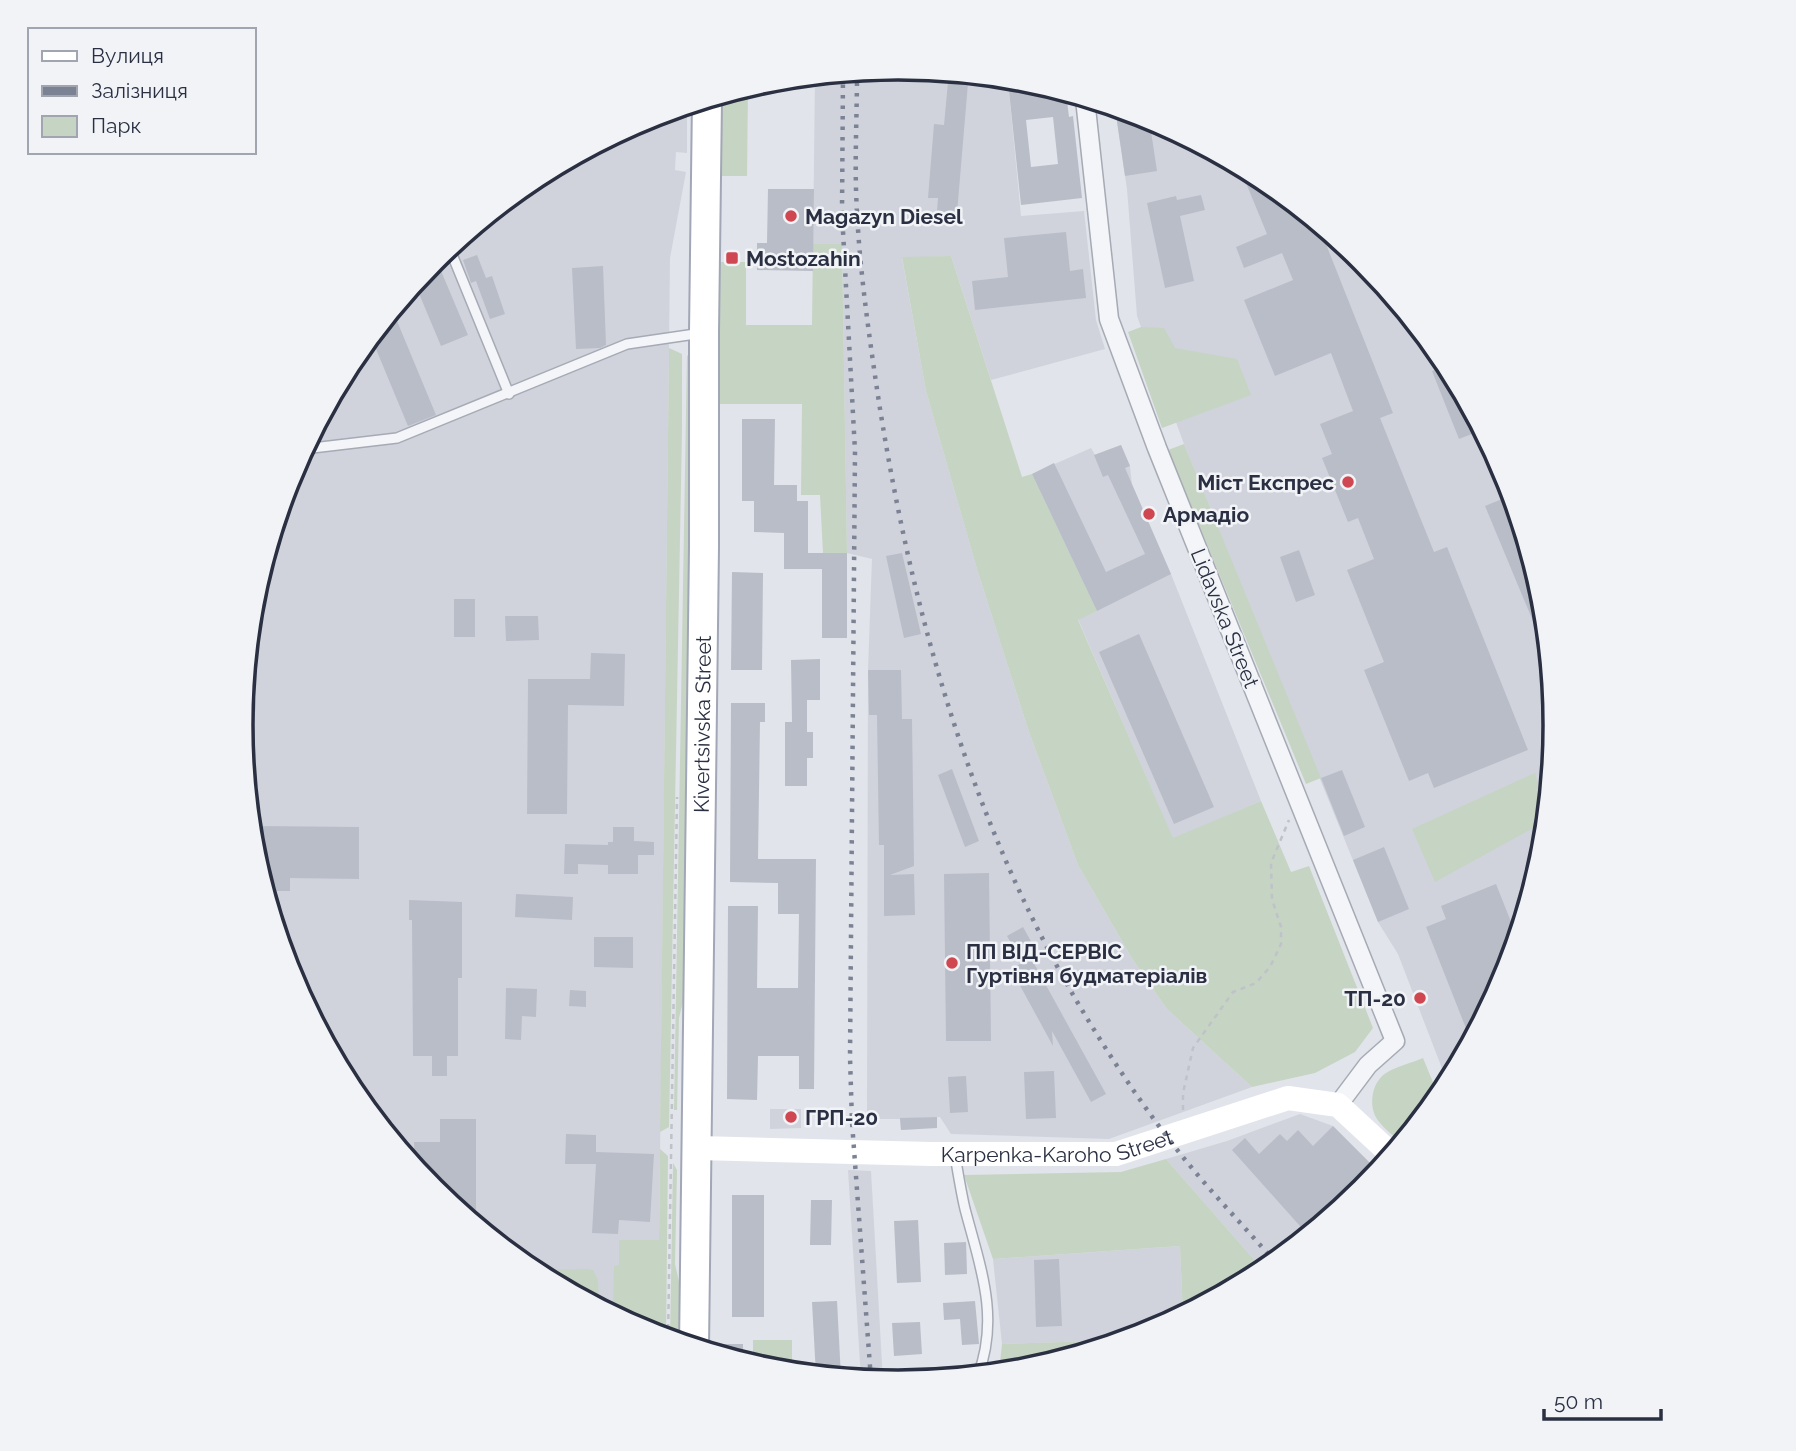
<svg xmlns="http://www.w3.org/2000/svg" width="1796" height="1451" viewBox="0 0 1796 1451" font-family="Raleway,sans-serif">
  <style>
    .built { fill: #d0d3dc }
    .green { fill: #c6d4c3 }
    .building { fill: #b9bdc7; fill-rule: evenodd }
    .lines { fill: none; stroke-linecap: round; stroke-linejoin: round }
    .lane-casing { stroke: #a6aab4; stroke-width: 12 }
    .street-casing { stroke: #a6aab4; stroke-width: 21 }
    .primary-casing { stroke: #a1a7b6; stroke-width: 32 }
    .path { stroke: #bfc2c9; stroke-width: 2.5; stroke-dasharray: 5 5; stroke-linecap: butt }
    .lane { stroke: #f4f5f8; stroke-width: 9 }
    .street { stroke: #f4f5f8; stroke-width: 18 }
    .secondary { stroke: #fff; stroke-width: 24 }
    .primary { stroke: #fff; stroke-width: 28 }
    .rail { stroke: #7b8294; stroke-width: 4.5; stroke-dasharray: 3.5 7; stroke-linecap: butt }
    .poi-dot { fill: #cf4750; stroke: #f1f3f7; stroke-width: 2.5 }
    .labels { text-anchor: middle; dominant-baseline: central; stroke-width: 5; stroke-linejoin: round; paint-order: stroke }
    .poi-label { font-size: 21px; font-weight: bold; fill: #2a3042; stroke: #f1f3f7; text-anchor: start }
    .street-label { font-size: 21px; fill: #2a3042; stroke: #f1f3f7 }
    .rim { fill: none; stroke: #2a3042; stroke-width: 3.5 }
  </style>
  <rect width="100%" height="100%" fill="#e1e4ea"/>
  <g class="built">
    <polygon points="898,68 1018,80 1009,91 1021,216 1084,211 1096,320 1105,349 991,380 951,256 902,258 926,391 977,569 1028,729 1078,865 1133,960 1167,1009 1252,1087 1109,1139 951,1134 940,1117 916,1118 916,1129 901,1130 900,1119 867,1119 868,670 872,559 847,553 842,245 813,244 815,76"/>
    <polygon points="687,106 687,153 676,152 675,170 686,172 670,258 658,1336 646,1333 533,1272 433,1190 351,1090 291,977 262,884 253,853 241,725 253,597 291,474 352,360 434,260 533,179 647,118"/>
    <polygon points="1115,108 1150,118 1263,179 1363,261 1445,361 1505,474 1543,598 1555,726 1543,854 1505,977 1448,1084 1398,954 1378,922 1184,444 1137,316 1127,189"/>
    <polygon points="1121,445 1130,466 1132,485 1171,574 1261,801 1173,839 1078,619 1097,611 1032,474 1091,448 1095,455"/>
    <polygon points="770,1109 801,1109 801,1128 770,1129"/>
    <polygon points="1300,1114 1333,1126 1378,1171 1362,1191 1264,1271 1166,1159 1227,1141"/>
    <polygon points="848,1170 871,1171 883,1381 861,1379"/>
    <polygon points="1180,1246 1183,1315 1149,1333 1127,1340 1002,1344 993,1259"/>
  </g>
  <g class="green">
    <polygon points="748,87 747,176 720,176 721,96"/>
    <polygon points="813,244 842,244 847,553 823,553 820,495 801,495 802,404 715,404 717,262 746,262 746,325 812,325"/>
    <polygon points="951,256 1022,477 1032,474 1097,611 1078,620 1173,838 1261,801 1291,872 1309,866 1373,1028 1355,1052 1315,1073 1252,1087 1167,1009 1133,960 1078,865 1028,729 977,569 926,391 902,257"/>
    <polygon points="1141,327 1164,328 1175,348 1237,359 1251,395 1162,428 1128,332"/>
    <polygon points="669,348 682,354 682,431 669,1127 660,1132"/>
    <polygon points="687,355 695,364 687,986 679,1018 677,1110 674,1110"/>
    <polygon points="1184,444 1321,778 1306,784 1168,450"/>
    <polygon points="1535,773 1546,815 1546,821 1435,882 1412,829"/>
    <path d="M1423,1058L1439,1097L1401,1143C1394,1136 1383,1128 1377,1119C1368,1105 1372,1082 1386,1073C1397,1066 1412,1063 1423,1058Z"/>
    <polygon points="660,1149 668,1156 666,1338 646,1333 613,1315 614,1266 619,1265 619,1240 659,1240"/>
    <polygon points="1166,1159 1264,1271 1183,1315 1180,1246 993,1259 964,1175 1121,1172"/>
    <polygon points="673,1163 677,1170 675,1264 682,1295 681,1343 670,1340"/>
    <polygon points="588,1269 593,1270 598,1280 599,1307 530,1270"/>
    <polygon points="753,1340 792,1340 792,1372 769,1370 753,1365"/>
    <polygon points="1127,1340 1026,1370 999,1373 1002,1344"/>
  </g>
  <g class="building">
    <polygon points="948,82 968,83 957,213 937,211 938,198 928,198 934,124 944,125"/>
    <path d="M1045,87L1066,93L1069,117L1073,116L1082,198L1021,205L1009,91ZM1053,117L1058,164L1031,167L1026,120Z"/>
    <polygon points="1115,108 1149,118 1157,171 1125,176"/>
    <polygon points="1239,166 1263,179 1318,224 1393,413 1380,418 1434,552 1447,547 1528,750 1434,788 1428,773 1409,781 1364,670 1384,662 1347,570 1374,559 1358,518 1348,522 1322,458 1332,454 1320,424 1353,411 1331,353 1275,376 1244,300 1293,280 1282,253 1244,268 1236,247 1267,234"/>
    <polygon points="768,189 814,189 813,271 757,270 757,243 767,243"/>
    <polygon points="1201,195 1205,210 1180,216 1194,281 1165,288 1147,203 1176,196 1177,200"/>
    <polygon points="1066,232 1070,271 1083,269 1086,298 975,310 972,281 1008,277 1004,238"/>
    <polygon points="477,255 486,278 492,276 505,314 490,319 476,281 471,283 463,260"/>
    <polygon points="436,259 468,335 441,346 415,284"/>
    <polygon points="603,266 606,345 600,348 576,349 572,268"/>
    <polygon points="397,321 436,415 408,426 371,337 377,329"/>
    <polygon points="1447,366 1482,430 1459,439 1432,371"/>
    <polygon points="742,419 775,419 774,485 797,485 797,501 808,501 808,553 847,553 847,638 822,638 822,569 784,569 784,533 754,532 754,501 742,501"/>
    <polygon points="1121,445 1130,466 1125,468 1171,574 1097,611 1032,474 1054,463 1106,572 1145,554 1108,475 1103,477 1094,455"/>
    <polygon points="1512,495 1543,598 1548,649 1545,650 1485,506"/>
    <polygon points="1299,550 1315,595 1296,602 1280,557"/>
    <polygon points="902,553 921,634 904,638 886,556"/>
    <polygon points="732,572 763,573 762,670 731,670"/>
    <rect x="454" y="599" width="21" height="38"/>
    <polygon points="505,616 538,616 539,640 506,641"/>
    <polygon points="1139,634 1214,807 1174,824 1099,652"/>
    <polygon points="591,653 625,654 624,706 568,705 567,814 527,814 528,679 590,679"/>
    <polygon points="820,659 820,700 807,700 807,732 813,732 813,758 807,758 807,786 785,786 785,722 792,722 791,660"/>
    <polygon points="868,670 901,670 902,719 912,719 914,866 890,875 914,874 915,915 884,916 884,845 879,845 877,715 869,715"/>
    <polygon points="731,703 765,703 765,722 760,722 758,859 816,859 814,1089 799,1089 799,1056 758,1056 757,1100 727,1099 728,906 758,906 757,988 798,988 799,914 778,914 778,883 730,882"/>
    <polygon points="952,769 979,841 965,847 938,775"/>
    <polygon points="1342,770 1365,827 1344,836 1321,778"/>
    <polygon points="251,826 359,827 359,879 290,878 290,891 265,891 253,853"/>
    <polygon points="613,827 634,827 634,841 654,842 654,855 638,855 638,874 608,874 608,865 578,864 578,874 564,874 565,844 608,845 608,842 613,842"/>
    <polygon points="1384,847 1409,909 1378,922 1353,860"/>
    <polygon points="989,873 991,1041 946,1041 944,874"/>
    <polygon points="1496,884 1517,937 1505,977 1471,1041 1426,927 1446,919 1441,906"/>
    <polygon points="516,894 573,897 572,920 515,917"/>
    <polygon points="409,900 462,902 462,978 458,978 458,1056 447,1056 447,1076 432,1076 432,1056 413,1056 412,920 409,920"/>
    <polygon points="1023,927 1038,954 1022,963 1007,936"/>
    <polygon points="594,937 633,937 633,968 594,967"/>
    <polygon points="1031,958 1106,1094 1091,1102 1052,1031 1053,1046 1011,969"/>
    <polygon points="506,988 537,989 536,1017 522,1016 521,1040 505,1039"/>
    <polygon points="570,990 586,991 586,1007 569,1006"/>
    <polygon points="1054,1071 1056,1118 1026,1119 1024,1072"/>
    <polygon points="966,1076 968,1112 950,1113 948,1077"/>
    <polygon points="937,1117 937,1128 901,1130 900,1118"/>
    <polygon points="440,1119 476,1119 476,1225 433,1190 415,1167 414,1142 440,1142"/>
    <polygon points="1333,1126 1378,1171 1362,1191 1308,1235 1232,1150 1245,1138 1259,1154 1280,1134 1287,1141 1298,1130 1313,1146"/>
    <polygon points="566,1134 596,1135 596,1152 654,1154 650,1222 619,1220 618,1234 592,1233 596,1164 565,1164"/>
    <rect x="732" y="1195" width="32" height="122"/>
    <polygon points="811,1200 832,1200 831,1245 810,1245"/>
    <polygon points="918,1220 921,1282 897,1283 894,1221"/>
    <polygon points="966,1242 967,1274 945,1275 944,1243"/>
    <polygon points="1059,1259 1062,1326 1036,1327 1034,1260"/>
    <polygon points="837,1301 841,1377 816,1375 812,1302"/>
    <polygon points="975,1301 979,1344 962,1345 960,1319 944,1320 943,1303"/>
    <polygon points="920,1322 922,1354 894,1356 892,1323"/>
    <polygon points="720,1344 743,1344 743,1362 720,1355"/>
  </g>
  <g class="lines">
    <defs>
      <g id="lane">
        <polyline points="449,247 509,394"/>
        <polyline points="304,449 397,438 627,344 702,333"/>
        <path d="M955,1155C958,1173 961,1192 965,1209C980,1266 1000,1317 978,1375"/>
      </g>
      <polyline id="street" points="1085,99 1109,319 1157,448 1395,1041 1368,1065 1338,1105"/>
      <g id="primary">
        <path id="s2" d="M694,1347L704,547V332L707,100"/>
      </g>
    </defs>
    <use href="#lane" class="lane-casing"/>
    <use href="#street" class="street-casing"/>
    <use href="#primary" class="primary-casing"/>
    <g class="path">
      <polyline points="1183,1110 1183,1093 1193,1048 1233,992 1256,983 1270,967 1281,944 1281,927 1272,899 1271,863 1289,820"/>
      <polyline points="668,1339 677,797"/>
    </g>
    <use href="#lane" class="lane"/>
    <use href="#street" class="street"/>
    <path class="secondary" id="s1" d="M698,1148L931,1154H1116L1288,1098L1338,1105L1392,1155"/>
    <use href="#primary" class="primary"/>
    <g class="rail">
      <path d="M857,72C857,111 855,150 856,189C858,259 868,328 878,396C910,603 967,810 1072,993C1110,1058 1153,1123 1202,1180C1226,1208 1251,1234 1275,1262"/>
      <polyline points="843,74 842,213 855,451 850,1057 852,1122 871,1380"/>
    </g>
  </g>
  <g class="poi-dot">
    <circle cx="791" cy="216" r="7"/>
    <rect x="725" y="251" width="14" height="14" rx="3.5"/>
    <circle cx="1348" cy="482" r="7"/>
    <circle cx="1149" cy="514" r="7"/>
    <circle cx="952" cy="963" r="7"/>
    <circle cx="1420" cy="998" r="7"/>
    <circle cx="791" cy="1117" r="7"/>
  </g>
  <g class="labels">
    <g class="poi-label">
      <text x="805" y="216">Magazyn Diesel</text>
      <text x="746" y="258">Mostozahin</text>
      <text x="1334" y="482" text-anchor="end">Міст Експрес</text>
      <text x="1163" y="514">Армадіо</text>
      <text x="966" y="951">ПП ВІД-СЕРВІС<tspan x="966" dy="24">Гуртівня будматеріалів</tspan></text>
      <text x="1406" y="998" text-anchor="end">ТП-20</text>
      <text x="805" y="1117">ГРП-20</text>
    </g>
    <g class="street-label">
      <text transform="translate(1225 618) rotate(68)">Lidavska Street</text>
      <text stroke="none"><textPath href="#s2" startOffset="623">Kivertsivska Street</textPath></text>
      <text stroke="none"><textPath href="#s1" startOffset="360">Karpenka-Karoho Street</textPath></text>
    </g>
  </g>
  <path d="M0 0H1796V1451H0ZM253 725a645 645 0 1 1 1290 0a645 645 0 1 1-1290 0Z" fill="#f1f3f7" fill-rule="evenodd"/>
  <path class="rim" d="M253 725a645 645 0 1 1 1290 0a645 645 0 1 1-1290 0Z"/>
  <rect x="28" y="28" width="228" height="126" fill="#f1f3f7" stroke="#a1a5af" stroke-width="2"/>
  <rect x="42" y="51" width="35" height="10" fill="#ffffff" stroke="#a1a5af" stroke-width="2"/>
  <text x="91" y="63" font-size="21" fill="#2a3042">Вулиця</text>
  <rect x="42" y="86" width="35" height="10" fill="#7b8294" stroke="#a1a5af" stroke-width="2"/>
  <text x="91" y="98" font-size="21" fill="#2a3042">Залізниця</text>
  <rect x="42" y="116" width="35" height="21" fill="#c6d4c3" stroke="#a1a5af" stroke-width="2"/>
  <text x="91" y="133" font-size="21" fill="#2a3042">Парк</text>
  <path d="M1544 1409v10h117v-10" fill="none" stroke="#2a3042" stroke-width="3.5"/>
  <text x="1554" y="1409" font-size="21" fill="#2a3042" stroke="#f1f3f7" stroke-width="5" paint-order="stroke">50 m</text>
</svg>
